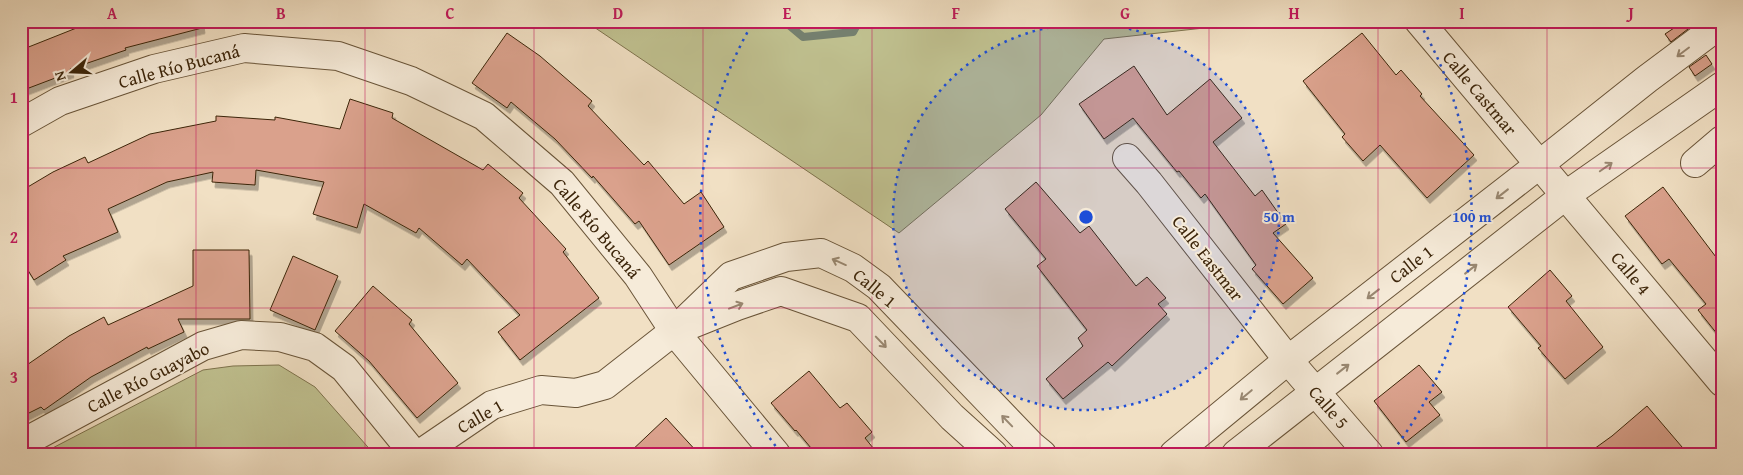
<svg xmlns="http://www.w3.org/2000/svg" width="1743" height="475" viewBox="0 0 1743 475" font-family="'Gentium Book Plus',serif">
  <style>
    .green { fill: #c0c190; stroke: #7e734d }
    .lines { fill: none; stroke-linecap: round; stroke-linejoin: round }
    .stream { stroke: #75806f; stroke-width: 8 }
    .building { fill: #daa18c; stroke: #3c250a; filter: url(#shadow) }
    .minor-casing { stroke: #695438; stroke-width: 30 }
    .minor { stroke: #f6ebd9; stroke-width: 28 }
    .oneway { stroke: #998872 }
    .grid { fill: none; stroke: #c2185b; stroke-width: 1; stroke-opacity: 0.55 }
    .ring { fill: none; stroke: #1d4ed8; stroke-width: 2.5; stroke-dasharray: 2.5 5 }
    .labels { text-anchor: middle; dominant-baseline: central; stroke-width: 4; stroke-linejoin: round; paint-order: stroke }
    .street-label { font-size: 18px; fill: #3c250a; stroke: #f6ebd9 }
    .centre { fill: #1d4ed8; stroke: #f6ebd9; stroke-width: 2.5 }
    .ring-label { font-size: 15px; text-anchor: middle; font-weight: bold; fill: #1d4ed8; stroke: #f6ebd9; stroke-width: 4; stroke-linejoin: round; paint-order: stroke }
    .neatline { fill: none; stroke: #c2185b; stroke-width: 2 }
    .grid-label { font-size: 16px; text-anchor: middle; font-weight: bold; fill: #c2185b }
  </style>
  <defs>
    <filter id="shadow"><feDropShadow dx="3" dy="5.5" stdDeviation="0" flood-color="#0004"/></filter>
  </defs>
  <rect width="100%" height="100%" fill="#f1e0c4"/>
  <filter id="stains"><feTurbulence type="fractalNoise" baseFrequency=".004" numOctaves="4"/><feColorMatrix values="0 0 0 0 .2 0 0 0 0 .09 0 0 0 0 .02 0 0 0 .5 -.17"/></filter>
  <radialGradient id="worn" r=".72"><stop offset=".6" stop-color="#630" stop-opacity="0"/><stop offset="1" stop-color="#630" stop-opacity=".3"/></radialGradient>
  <g class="green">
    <polygon points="585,21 1234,21 1204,28 1104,39 1041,115 899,233"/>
    <polygon points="279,365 315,387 374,454 41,454 203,370 233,366"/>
  </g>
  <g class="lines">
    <polyline class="stream" points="784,21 803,37 853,32 859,21"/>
  </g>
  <g class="building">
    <polygon points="82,21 201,21 202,28 125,48 126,50 70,69 71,72 21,91 21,50 84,25"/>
    <polygon points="1683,22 1688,29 1671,42 1665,34"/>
    <polygon points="507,33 540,56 592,101 588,106 644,165 648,161 684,204 701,192 724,227 669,265 639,221 635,224 593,176 592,178 555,139 511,102 507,108 472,83"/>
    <polygon points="1362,33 1396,75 1401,70 1422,94 1420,96 1474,155 1427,198 1380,145 1363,161 1342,137 1345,134 1303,81"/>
    <polygon points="1706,55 1712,64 1695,76 1689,67"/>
    <polygon points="1134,66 1167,115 1210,79 1242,118 1213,142 1255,196 1262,190 1286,224 1273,233 1313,278 1283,304 1252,269 1256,265 1205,194 1201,198 1179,171 1177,172 1133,118 1104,139 1079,104"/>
    <polygon points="350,99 393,113 392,118 483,170 488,164 523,193 519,198 566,249 563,252 599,298 520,360 498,332 520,315 467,259 462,265 419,228 416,233 364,204 357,228 313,214 324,182 256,170 255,185 212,182 213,172 167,182 108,209 118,232 63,256 66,260 34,280 21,259 21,191 53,172 85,157 88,163 150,134 216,121 216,116 275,120 275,117 340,129"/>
    <polygon points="1036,182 1080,233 1089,226 1136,286 1147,277 1166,298 1158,304 1167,314 1112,366 1108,362 1063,399 1046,379 1083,346 1078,338 1087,330 1037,266 1046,259 1005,209"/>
    <polygon points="1663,187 1722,265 1722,340 1698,310 1706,304 1669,259 1662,264 1625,216"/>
    <polygon points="193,250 249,250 250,319 178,319 184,332 148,349 147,347 91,377 44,410 41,407 21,417 21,369 69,336 104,317 108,325 193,286"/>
    <polygon points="293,256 338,276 315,330 270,310"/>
    <polygon points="1550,270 1572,296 1566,301 1603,347 1565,379 1538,348 1541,346 1508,307"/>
    <polygon points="373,286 412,320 409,324 458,383 417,418 369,361 335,331"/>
    <polygon points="1419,365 1442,392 1429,402 1440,415 1406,442 1374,401"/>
    <polygon points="809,371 840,408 847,403 872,432 865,438 878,454 816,454 796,430 795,431 771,403"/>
    <polygon points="1647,406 1688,454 1587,454 1612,436"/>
    <polygon points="666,418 699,454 628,454"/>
  </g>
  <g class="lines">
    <defs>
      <g id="minor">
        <polyline points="1419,21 1722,382"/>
        <polyline points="21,123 60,101 154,69 244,48 338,56 411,81 484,116 562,183 638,276 674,331 776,454"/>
        <polyline points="1127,158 1149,183 1288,360 1369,454"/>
        <polyline points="1695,163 1722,140"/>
        <polyline points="687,326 737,306 781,291 858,318 952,417 993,454"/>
        <polyline points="21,444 203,346 241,335 280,337 315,347 344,368 414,454"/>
        <polyline points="420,454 492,405 541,390 576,393 605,385 674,331 731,276 786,257 821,253 853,268 879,287 1031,445 1042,454"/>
        <polyline points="1174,454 1288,360 1540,164 1647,79 1722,23"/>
        <polyline points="1236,454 1566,195 1722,86"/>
      </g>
    </defs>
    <use href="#minor" class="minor-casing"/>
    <use href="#minor" class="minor"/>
  </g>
  <defs><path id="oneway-shaft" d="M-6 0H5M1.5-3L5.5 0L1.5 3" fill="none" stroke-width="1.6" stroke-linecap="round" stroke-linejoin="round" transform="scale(1.25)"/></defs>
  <g class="oneway">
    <use href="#oneway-shaft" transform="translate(1683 52) rotate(143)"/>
    <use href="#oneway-shaft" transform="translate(1606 167) rotate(-35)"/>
    <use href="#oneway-shaft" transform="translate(1502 194) rotate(142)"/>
    <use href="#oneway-shaft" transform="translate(839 262) rotate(-156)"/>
    <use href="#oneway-shaft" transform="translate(1471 269) rotate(-38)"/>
    <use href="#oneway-shaft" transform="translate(1373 294) rotate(142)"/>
    <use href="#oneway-shaft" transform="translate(736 306) rotate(-21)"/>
    <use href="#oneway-shaft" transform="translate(881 342) rotate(46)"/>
    <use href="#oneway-shaft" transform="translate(1343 369) rotate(-38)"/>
    <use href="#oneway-shaft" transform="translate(1246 395) rotate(140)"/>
    <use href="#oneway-shaft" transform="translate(1007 421) rotate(-134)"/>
  </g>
  <path class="grid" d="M196,21V454M365,21V454M534,21V454M703,21V454M872,21V454M1040,21V454M1209,21V454M1378,21V454M1547,21V454M21,168H1722M21,308H1722"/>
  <circle cx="1086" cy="217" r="193" fill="#1d4ed8" fill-opacity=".12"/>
  <g class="ring">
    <circle cx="1086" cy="217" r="193"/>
    <path d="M780 452A386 386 0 0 1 752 24M1420 24A386 386 0 0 1 1392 452"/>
  </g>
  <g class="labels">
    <g class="street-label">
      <text transform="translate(179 66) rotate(-15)">Calle Río Bucaná</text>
      <text transform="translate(1480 93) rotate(50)">Calle Castmar</text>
      <text transform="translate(597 228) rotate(50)">Calle Río Bucaná</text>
      <text transform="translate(1208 258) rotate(52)">Calle Eastmar</text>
      <text transform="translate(1411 264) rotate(-38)">Calle 1</text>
      <text transform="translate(1631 273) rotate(50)">Calle 4</text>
      <text transform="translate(875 288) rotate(40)">Calle 1</text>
      <text transform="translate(148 377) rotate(-27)">Calle Río Guayabo</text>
      <text transform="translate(1329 407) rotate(49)">Calle 5</text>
      <text transform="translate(480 416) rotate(-30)">Calle 1</text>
    </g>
  </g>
  <circle cx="1086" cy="217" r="8" class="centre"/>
  <g class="ring-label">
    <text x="1279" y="222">50 m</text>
    <text x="1472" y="222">100 m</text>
  </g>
  <rect width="1743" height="475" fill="none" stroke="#f1e0c4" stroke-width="55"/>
  <g transform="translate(72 72) rotate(251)" stroke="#f6ebd9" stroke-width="4" paint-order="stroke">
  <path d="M0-4L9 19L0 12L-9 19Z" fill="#3c250a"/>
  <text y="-8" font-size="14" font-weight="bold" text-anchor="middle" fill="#3c250a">N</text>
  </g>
  <rect x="28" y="28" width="1688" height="420" class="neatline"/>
  <g class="grid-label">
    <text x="112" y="19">A</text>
    <text x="281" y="19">B</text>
    <text x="450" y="19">C</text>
    <text x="618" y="19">D</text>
    <text x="787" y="19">E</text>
    <text x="956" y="19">F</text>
    <text x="1125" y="19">G</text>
    <text x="1294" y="19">H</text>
    <text x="1462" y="19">I</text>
    <text x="1631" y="19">J</text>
    <text x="14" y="103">1</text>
    <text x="14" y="243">2</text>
    <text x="14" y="383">3</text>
  </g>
  <rect width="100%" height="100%" filter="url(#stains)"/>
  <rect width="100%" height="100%" fill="url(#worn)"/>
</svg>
